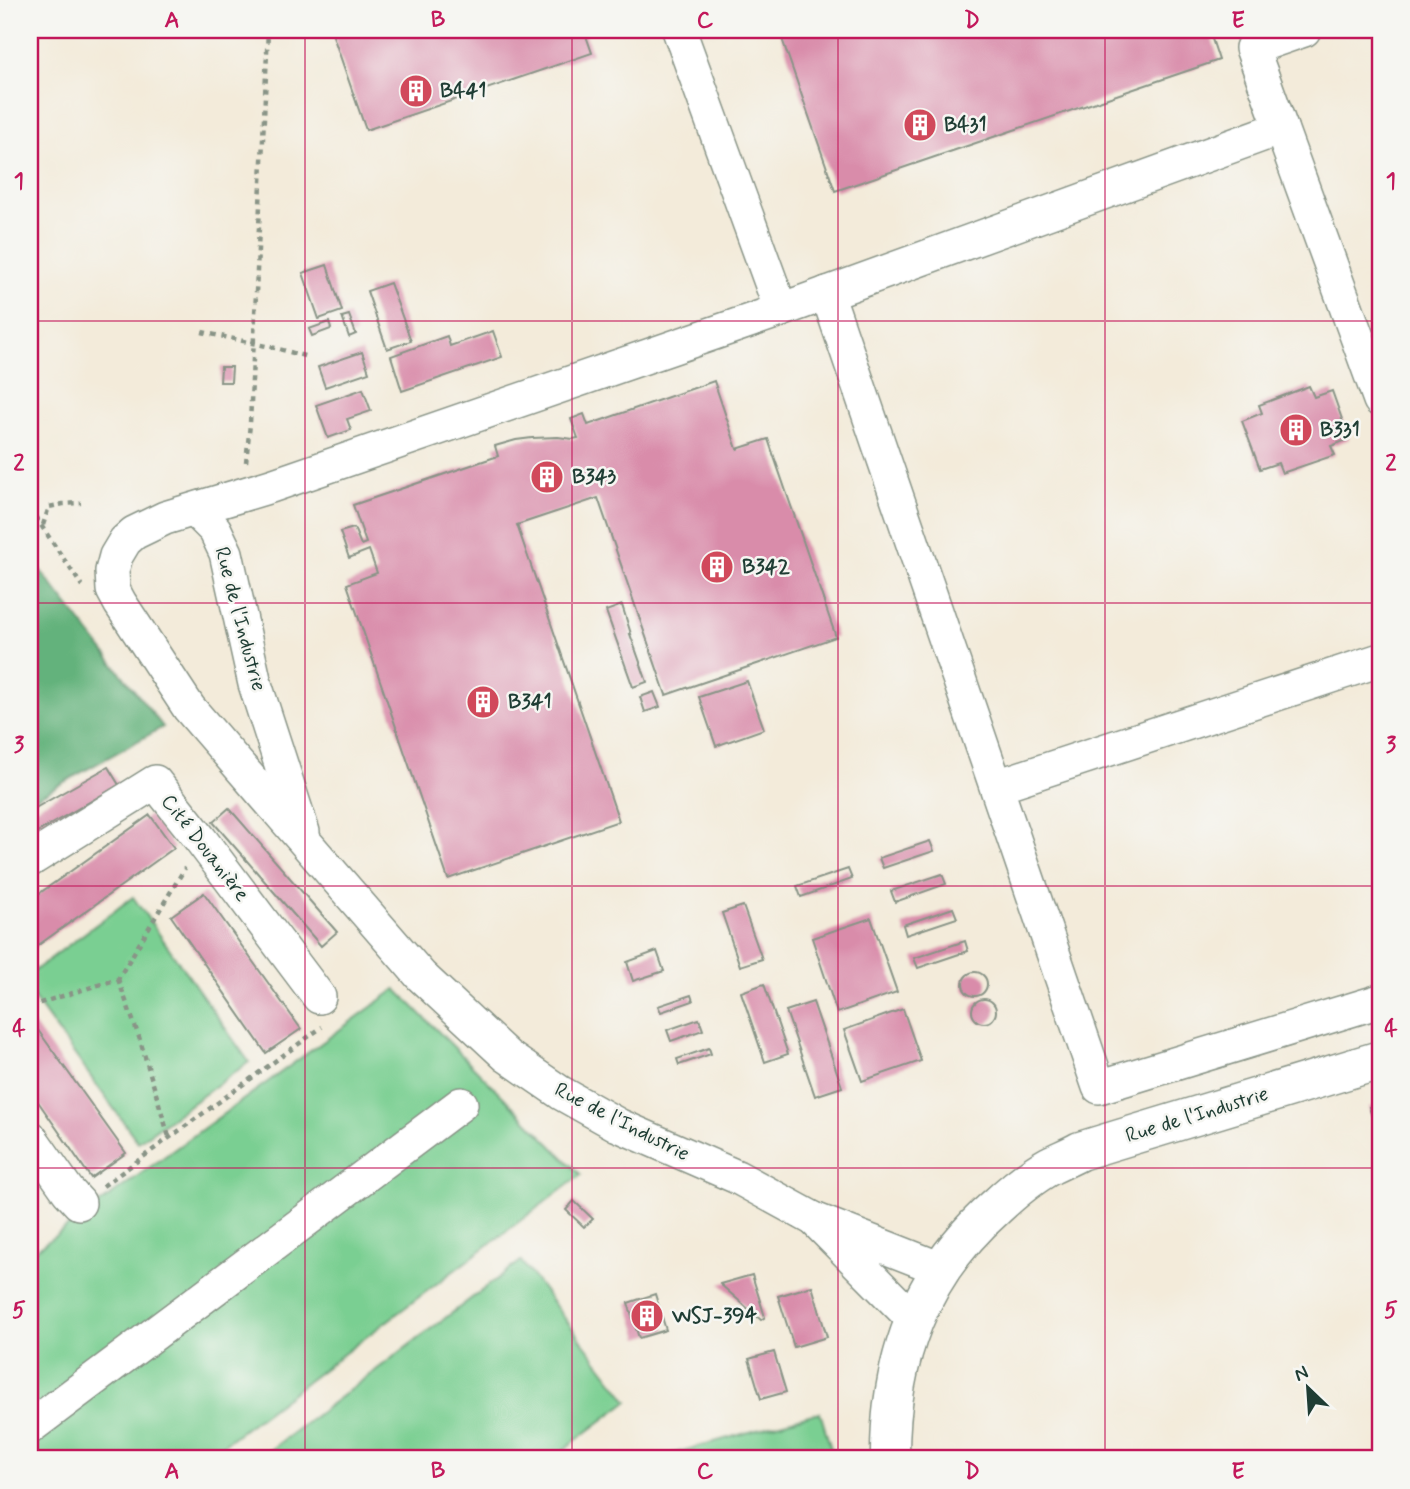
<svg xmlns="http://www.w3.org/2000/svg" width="1410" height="1489" viewBox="0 0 1410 1489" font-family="Mynerve,sans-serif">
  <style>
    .green { fill: #7acf92; stroke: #4c8663; stroke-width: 2 }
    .forest { fill: #63b27c; stroke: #417858; stroke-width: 2 }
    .building { fill: #d98caa }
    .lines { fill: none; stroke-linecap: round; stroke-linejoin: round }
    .minor-casing { stroke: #899487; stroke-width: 36 }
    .major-casing { stroke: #899487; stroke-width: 41 }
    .path { stroke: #899487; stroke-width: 4.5; stroke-dasharray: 5 5; stroke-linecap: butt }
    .minor { stroke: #fff; stroke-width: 33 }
    .major { stroke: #fff; stroke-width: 38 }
    .grid { fill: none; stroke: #c2185b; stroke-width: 2; stroke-opacity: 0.55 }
    .labels { text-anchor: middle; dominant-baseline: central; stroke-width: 5; stroke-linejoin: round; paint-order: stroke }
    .poi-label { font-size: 21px; font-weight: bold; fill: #1f3d34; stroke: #f6f6f2; text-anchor: start }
    .street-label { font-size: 21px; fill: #1f3d34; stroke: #f6f6f2 }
    .neatline { fill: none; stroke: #c2185b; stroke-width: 2.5 }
    .grid-label { font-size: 23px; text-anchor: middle; font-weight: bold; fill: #c2185b }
  </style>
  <rect width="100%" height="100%" fill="#f6f6f2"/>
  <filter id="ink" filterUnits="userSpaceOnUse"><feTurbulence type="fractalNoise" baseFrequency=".0143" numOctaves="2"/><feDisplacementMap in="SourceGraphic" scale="14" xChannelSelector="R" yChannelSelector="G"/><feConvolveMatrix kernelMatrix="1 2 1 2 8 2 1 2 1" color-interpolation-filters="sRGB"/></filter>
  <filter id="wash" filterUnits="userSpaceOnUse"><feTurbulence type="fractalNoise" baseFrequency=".00686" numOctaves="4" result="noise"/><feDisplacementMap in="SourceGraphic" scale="28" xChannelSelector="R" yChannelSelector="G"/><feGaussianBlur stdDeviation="1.57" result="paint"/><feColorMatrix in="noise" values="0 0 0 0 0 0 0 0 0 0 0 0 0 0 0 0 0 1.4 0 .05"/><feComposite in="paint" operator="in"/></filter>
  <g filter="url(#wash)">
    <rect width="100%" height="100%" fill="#f3ebda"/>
    <g class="green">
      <polygon points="133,897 249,1062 138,1142 30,993 30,974"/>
      <polygon points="396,989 581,1175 204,1459 30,1459 30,1254"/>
      <polygon points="521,1261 628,1401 551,1459 258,1459"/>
      <polygon points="820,1412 834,1459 654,1459"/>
    </g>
    <polygon class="forest" points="30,557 163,727 30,801"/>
    <g id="blocks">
      <g class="building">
        <polygon points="331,30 584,30 592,53 366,130"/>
        <polygon points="779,30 1209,30 1219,60 835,191"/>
        <polygon points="327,265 342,311 319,319 303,273"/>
        <polygon points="390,283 411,341 387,349 367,291"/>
        <polygon points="349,315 356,334 349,337 342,317"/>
        <polygon points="329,322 331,329 312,336 309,329"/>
        <polygon points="493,331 502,357 402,391 391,356 447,336 450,346"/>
        <polygon points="362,352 369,372 325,387 318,367"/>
        <polygon points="221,367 232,367 231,382 220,382"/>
        <polygon points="714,381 737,449 768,439 836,637 666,695 598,498 517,525 619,821 448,879 347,584 377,573 369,550 349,558 340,532 354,528 361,545 366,543 353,505 498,456 495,446 516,440 532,438 558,437 573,439 578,438 571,419 584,414 588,425"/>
        <polygon points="1309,386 1314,397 1332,391 1349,439 1331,446 1335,455 1282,473 1278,463 1260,469 1242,421 1262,413 1259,405"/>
        <polygon points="363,389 371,411 347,419 351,430 328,438 316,405"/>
        <polygon points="622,605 631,634 630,634 647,682 633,687 606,611"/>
        <polygon points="747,681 764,729 716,746 699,697"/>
        <polygon points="654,692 660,707 645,712 640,697"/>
        <polygon points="108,767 119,785 30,836 30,811"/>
        <polygon points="229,808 337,932 321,946 213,822"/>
        <polygon points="150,815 174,848 30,951 30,900"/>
        <polygon points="930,841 934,851 883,868 879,858"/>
        <polygon points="848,869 852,879 801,897 797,886"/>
        <polygon points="942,874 946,884 895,902 891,891"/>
        <polygon points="204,893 301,1029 266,1053 171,916"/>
        <polygon points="743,906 762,959 740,966 722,913"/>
        <polygon points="953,908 957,918 906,935 903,925"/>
        <polygon points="871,918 897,992 837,1013 812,938"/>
        <polygon points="965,941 968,951 918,968 914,958"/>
        <polygon points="657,951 664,971 633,981 627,962"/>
        <circle cx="975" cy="984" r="12"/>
        <polygon points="764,984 788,1054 765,1062 741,992"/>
        <polygon points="691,995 693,1001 661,1012 658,1006"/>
        <circle cx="984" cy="1011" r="12"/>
        <polygon points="813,1002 842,1087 815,1096 786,1011"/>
        <polygon points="903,1009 921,1061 862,1081 844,1030"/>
        <polygon points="30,1019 126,1153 91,1178 30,1090"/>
        <polygon points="699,1019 703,1030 671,1041 667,1030"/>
        <polygon points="709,1048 711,1054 679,1065 677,1059"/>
        <polygon points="1380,1104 1380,1133 1377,1133 1369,1107"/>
        <polygon points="574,1201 593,1219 584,1227 566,1210"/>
        <polygon points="752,1275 765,1317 761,1320 720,1284"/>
        <polygon points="812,1286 827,1337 794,1347 778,1296"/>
        <polygon points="655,1294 666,1330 639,1338 628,1303"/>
        <polygon points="774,1352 786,1392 761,1399 749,1359"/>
      </g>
    </g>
  </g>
  <g filter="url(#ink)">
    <use href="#blocks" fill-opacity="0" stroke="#899487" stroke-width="2"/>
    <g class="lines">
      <defs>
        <g id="minor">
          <polyline points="679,30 781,310 271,486 165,518 134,533 125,541 116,556 112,571 113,590 120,603 189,708 421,976 507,1056 561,1093 618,1125 737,1177 814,1219"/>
          <polyline points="1281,128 1380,400"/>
          <polyline points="827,293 1099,1087 1380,1001"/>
          <polyline points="781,310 1281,128 1252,48 1304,30"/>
          <polyline points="195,510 215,530 226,553 255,684 303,832"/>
          <polyline points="997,786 1380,660"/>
          <polyline points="30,860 155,782 201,840 319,997"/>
          <polyline points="30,1137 68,1191 79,1203"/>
          <polyline points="914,1320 814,1219 941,1269"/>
          <polyline points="30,1427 461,1104"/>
        </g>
        <path id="major" d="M890,1459C889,1359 920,1274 996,1207C1013,1191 1031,1176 1051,1165C1061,1160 1071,1156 1080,1151L1380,1060"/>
      </defs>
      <use href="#minor" class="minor-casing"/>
      <use href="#major" class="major-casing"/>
      <g class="path">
        <polyline points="202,332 275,348 308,357"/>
        <polyline points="246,462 250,424 268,30"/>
        <polyline points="30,509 82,586"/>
        <polyline points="43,525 49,507 63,504 81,503"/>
        <polyline points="118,979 139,1037 169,1137"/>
        <polyline points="30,1006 118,979 185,868"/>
        <polyline points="103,1186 322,1027"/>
      </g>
      <use href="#minor" class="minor"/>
      <use href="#major" class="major"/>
    </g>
  </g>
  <path class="grid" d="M305,30V1459M572,30V1459M838,30V1459M1105,30V1459M30,321H1380M30,603H1380M30,886H1380M30,1168H1380"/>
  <defs>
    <symbol id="building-disc" viewBox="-11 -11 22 22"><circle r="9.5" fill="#d1495b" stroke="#f6f6f2"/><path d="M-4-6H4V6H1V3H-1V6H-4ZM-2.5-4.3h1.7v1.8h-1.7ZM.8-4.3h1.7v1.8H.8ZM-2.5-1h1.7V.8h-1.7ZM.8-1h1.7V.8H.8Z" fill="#fff"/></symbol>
  </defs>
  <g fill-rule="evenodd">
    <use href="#building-disc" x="397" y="72" width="38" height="38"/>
    <use href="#building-disc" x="901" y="106" width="38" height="38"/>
    <use href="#building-disc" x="1277" y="411" width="38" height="38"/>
    <use href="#building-disc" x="528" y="458" width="38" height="38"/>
    <use href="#building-disc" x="698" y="548" width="38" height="38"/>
    <use href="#building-disc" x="464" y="683" width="38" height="38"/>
    <use href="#building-disc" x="628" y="1297" width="38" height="38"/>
  </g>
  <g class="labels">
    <g class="poi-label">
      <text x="440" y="91">B441</text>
      <text x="944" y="125">B431</text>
      <text x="1320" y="430">B331</text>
      <text x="572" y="477">B343</text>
      <text x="742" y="567">B342</text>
      <text x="508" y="702">B341</text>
      <text x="672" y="1316">WSJ-394</text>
    </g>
    <g class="street-label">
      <text transform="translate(240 619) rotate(75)">Rue de l'Industrie</text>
      <text transform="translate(205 848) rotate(52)">Cité Douanière</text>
      <text transform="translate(1197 1115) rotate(-17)">Rue de l'Industrie</text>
      <text transform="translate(622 1122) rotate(27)">Rue de l'Industrie</text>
    </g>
  </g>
  <rect width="1410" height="1489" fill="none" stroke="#f6f6f2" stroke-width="77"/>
  <g transform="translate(1308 1388) rotate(335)" stroke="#f6f6f2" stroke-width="5" paint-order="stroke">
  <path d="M0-5L12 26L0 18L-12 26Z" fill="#1f3d34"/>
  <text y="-10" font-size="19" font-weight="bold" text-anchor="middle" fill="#1f3d34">N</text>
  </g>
  <rect x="38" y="38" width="1334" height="1412" class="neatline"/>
  <g class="grid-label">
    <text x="172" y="27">A</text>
    <text x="438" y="27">B</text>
    <text x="705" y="27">C</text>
    <text x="972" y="27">D</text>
    <text x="1238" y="27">E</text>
    <text x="19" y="188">1</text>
    <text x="1391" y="188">1</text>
    <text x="19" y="470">2</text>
    <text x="1391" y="470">2</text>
    <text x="19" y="752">3</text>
    <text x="1391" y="752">3</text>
    <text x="19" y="1035">4</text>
    <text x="1391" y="1035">4</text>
    <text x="19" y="1317">5</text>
    <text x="1391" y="1317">5</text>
    <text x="172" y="1478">A</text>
    <text x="438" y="1478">B</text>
    <text x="705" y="1478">C</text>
    <text x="972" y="1478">D</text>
    <text x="1238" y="1478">E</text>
  </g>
</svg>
